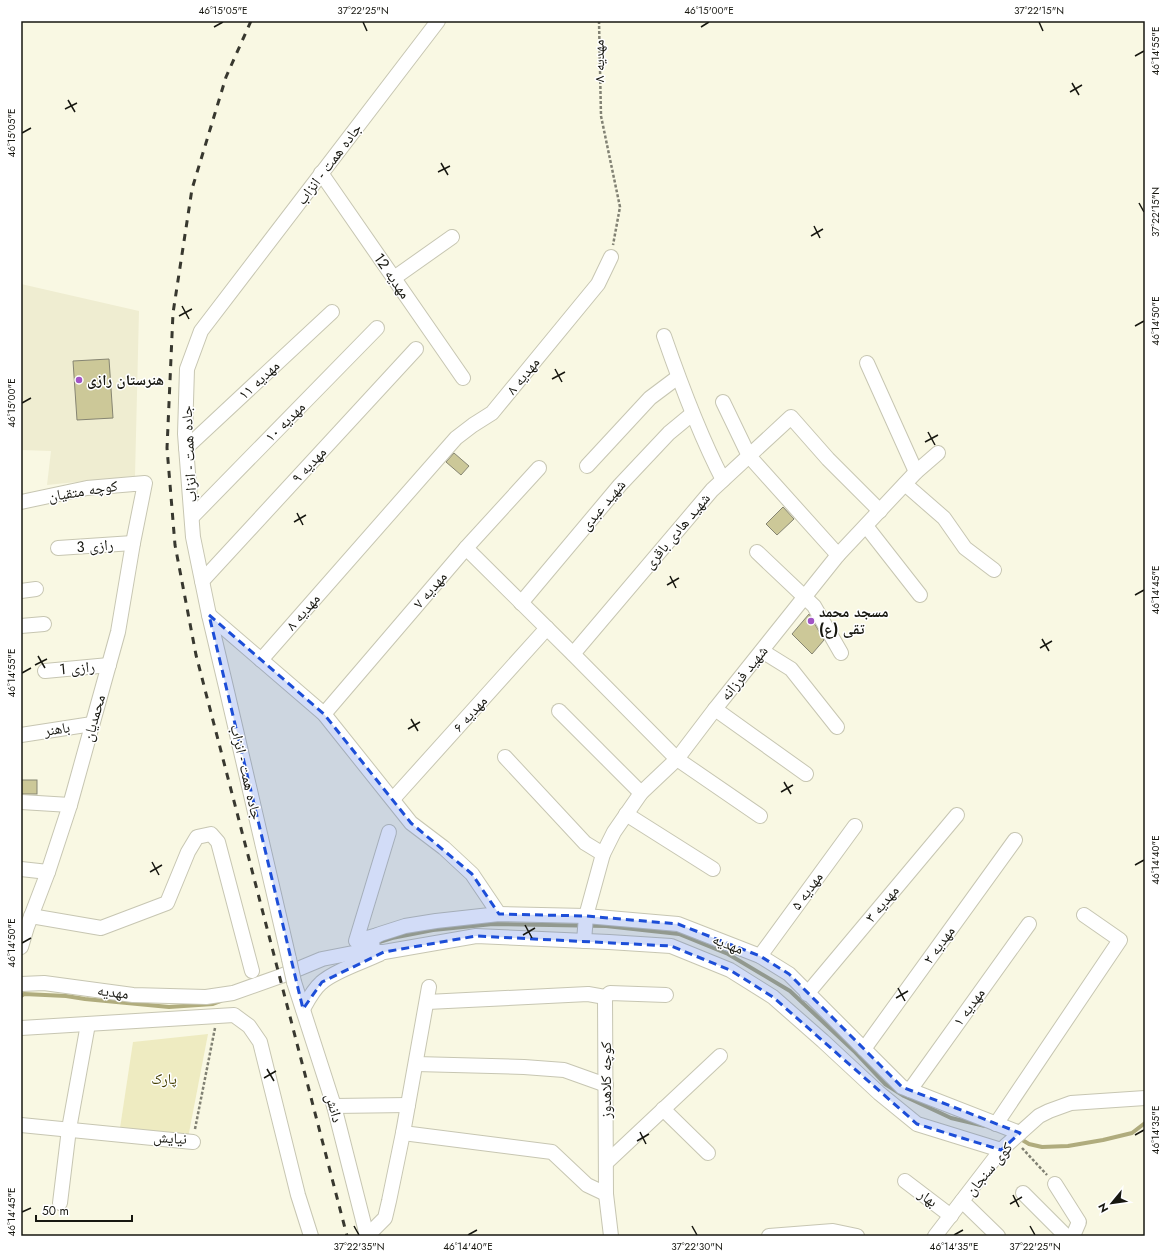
<svg xmlns="http://www.w3.org/2000/svg" width="1166" height="1257" viewBox="0 0 1166 1257" font-family="Jost,'Noto Naskh Arabic',sans-serif">
  <style>
    .built { fill: #efedd1 }
    .green { fill: #eeebc1 }
    .lines { fill: none; stroke-linecap: round; stroke-linejoin: round }
    .stream { stroke: #b0ac7d; stroke-width: 4 }
    .building { fill: #ccc898; stroke: #868572 }
    .minor-casing { stroke: #c7c6b2; stroke-width: 16 }
    .path { stroke: #818173; stroke-width: 2.5; stroke-dasharray: 3 2; stroke-linecap: butt }
    .minor { stroke: #fff; stroke-width: 14 }
    .rail { stroke: #38382f; stroke-width: 3; stroke-dasharray: 7 7; stroke-linecap: butt }
    .minor-bridge-casing { stroke: #c7c6b2; stroke-width: 16; stroke-linecap: butt }
    .minor-bridge { stroke: #fff; stroke-width: 14 }
    .marked { fill: #1d4ed8; fill-opacity: 0.2; stroke: #1d4ed8; stroke-width: 3; stroke-dasharray: 8 5; stroke-linejoin: round }
    .ticks { fill: none; stroke: #171710; stroke-width: 1.5 }
    .poi-dot { fill: #a154c5; stroke: #fff; stroke-width: 1.5 }
    .labels { text-anchor: middle; dominant-baseline: central; stroke-width: 3; stroke-linejoin: round; paint-order: stroke }
    .street-label { font-size: 15px; fill: #171710; stroke: #fff }
    .poi-label { font-size: 15px; font-weight: bold; fill: #171710; stroke: #fff; text-anchor: start }
    .park-label { font-size: 15px; fill: #453f02; stroke: #fff }
    .neatline { fill: none; stroke: #171710; stroke-width: 1.5 }
    .ticks-label { font-size: 10px; text-anchor: middle; fill: #171710 }
  </style>
  <rect width="100%" height="100%" fill="#f9f8e3"/>
  <polygon class="built" points="21,284 139,311 135,476 47,485 51,451 21,450"/>
  <polygon class="green" points="208,1034 188,1138 120,1128 133,1042"/>
  <g class="lines">
    <g class="stream">
      <polyline points="376,943 392,938 433,930 493,924 606,926 679,934 728,954 790,991 854,1051 885,1084 904,1096 951,1118 985,1126"/>
      <polyline points="21,996 24,994 66,996 85,999 169,1007 213,1004 221,1001"/>
      <polyline points="1019,1138 1029,1144 1042,1147 1068,1146 1103,1140 1132,1133 1145,1123"/>
    </g>
  </g>
  <g class="building">
    <polygon points="109,359 113,418 77,420 73,361"/>
    <polygon points="454,453 469,466 461,475 446,462"/>
    <polygon points="783,507 794,519 777,535 766,524"/>
    <polygon points="809,614 824,640 812,654 792,634"/>
    <rect x="21" y="780" width="16" height="14"/>
  </g>
  <g class="lines">
    <defs>
      <g id="minor">
        <polyline points="321,173 463,378"/>
        <polyline points="394,278 452,237"/>
        <path d="M664,336C681,385 699,434 723,480"/>
        <polyline points="867,363 916,472"/>
        <polyline points="723,402 749,456 838,555"/>
        <polyline points="186,448 332,312"/>
        <polyline points="587,466 650,398 678,377"/>
        <polyline points="905,484 944,518 965,548 994,570"/>
        <polyline points="21,502 87,488 145,483 133,543 118,632 70,805 48,872 27,927 21,947"/>
        <polyline points="192,517 377,328"/>
        <polyline points="866,526 920,595"/>
        <polyline points="58,548 133,543"/>
        <polyline points="466,548 573,654 677,759 760,816"/>
        <polyline points="757,552 814,606 841,653"/>
        <polyline points="202,581 416,349"/>
        <polyline points="21,591 36,589"/>
        <polyline points="521,603 620,485 669,433 692,414"/>
        <polyline points="209,615 324,714 411,823 444,848 472,874 499,914"/>
        <polyline points="21,626 44,624"/>
        <polyline points="762,651 791,669 837,727"/>
        <polyline points="573,654 712,490 791,417 828,459 880,511"/>
        <polyline points="261,660 456,438 473,425 492,413 598,284 611,257"/>
        <polyline points="45,671 109,665"/>
        <polyline points="715,709 806,774"/>
        <polyline points="559,711 641,793"/>
        <polyline points="324,714 466,548 539,468"/>
        <polyline points="21,735 92,724"/>
        <polyline points="505,757 585,843 603,854"/>
        <polyline points="393,799 547,628"/>
        <polyline points="21,802 70,805"/>
        <polyline points="626,814 713,869"/>
        <polyline points="21,869 48,872"/>
        <polyline points="31,916 101,928 167,903 188,852 197,837 211,834 218,842 252,971"/>
        <polyline points="378,935 356,941 389,832"/>
        <polyline points="584,941 586,916 603,854 614,832 641,793 677,759 715,709 838,555 916,472 938,453"/>
        <polyline points="760,956 855,826"/>
        <polyline points="289,959 226,687 209,615 193,537 185,434 187,369 201,331 438,21"/>
        <polyline points="294,982 334,1106 367,1236"/>
        <polyline points="21,984 44,983 133,995 206,997 233,993 281,976 322,959 358,952 376,952"/>
        <polyline points="807,994 957,815"/>
        <polyline points="605,997 606,1194 611,1236"/>
        <polyline points="427,1002 588,994 605,997 610,993 666,995"/>
        <path d="M303,1009C308,1000 313,990 321,983C334,971 363,962 380,954"/>
        <polyline points="21,1028 234,1015 249,1026 260,1042 298,1195 311,1236"/>
        <polyline points="864,1049 1015,840"/>
        <polyline points="416,1064 524,1067 564,1070 606,1085"/>
        <polyline points="910,1090 1029,924"/>
        <polyline points="334,1106 408,1105"/>
        <polyline points="663,1109 708,1153"/>
        <polyline points="996,1124 1120,940 1084,915"/>
        <polyline points="21,1125 193,1142"/>
        <polyline points="403,1133 552,1152 587,1185 606,1194"/>
        <polyline points="1001,1150 917,1124 879,1093 823,1041 773,997 730,970 671,946 609,942 476,936 384,952 376,952 372,946 373,937 380,934 405,926 436,921 499,914 586,916 678,924 760,956 789,974 902,1087 1020,1133"/>
        <polyline points="606,1163 720,1056"/>
        <polyline points="905,1181 951,1216"/>
        <polyline points="1055,1184 1079,1222 1073,1236"/>
        <polyline points="1023,1193 1066,1236"/>
        <polyline points="962,1201 998,1236"/>
        <polyline points="60,1203 69,1129 88,1024"/>
        <polyline points="367,1236 385,1218 389,1201 403,1133 429,987"/>
        <polyline points="769,1236 833,1231 857,1236"/>
        <polyline points="935,1236 1001,1150 1039,1116 1049,1111 1071,1103 1145,1098"/>
      </g>
    </defs>
    <use href="#minor" class="minor-casing"/>
    <g class="path">
      <polyline points="599,21 601,116 620,207 613,245"/>
      <polyline points="195,1129 215,1028"/>
      <polyline points="1022,1148 1047,1175"/>
    </g>
    <use href="#minor" class="minor"/>
    <polyline class="rail" points="251,21 226,77 192,189 173,313 167,448 175,545 196,655 347,1236"/>
    <defs>
      <polyline id="minor-bridge" points="289,959 294,982"/>
    </defs>
    <use href="#minor-bridge" class="minor-bridge-casing"/>
    <use href="#minor-bridge" class="minor-bridge"/>
  </g>
  <path class="marked" d="M209,615L324,714L411,823L472,874L499,914L586,916L678,924L760,956L789,974L902,1087L1020,1133L1001,1150L917,1124L773,997L730,970L671,946L476,936L384,952L322,982L303,1009Z"/>
  <path class="ticks" d="M363,22L367,31M1039,22L1043,31M214,27L223,22M701,27L709,22M1135,56L1144,51M1072,83L1079,95M1070,92L1082,85M68,100L75,112M65,109L77,103M22,133L31,128M441,163L448,175M438,172L450,166M1139,203L1144,212M814,226L820,238M811,236L823,229M182,306L189,319M179,316L192,309M1135,326L1144,321M555,369L562,382M552,379L565,372M22,403L31,398M928,432L935,445M925,442L938,435M297,513L303,525M294,522L306,515M670,576L676,588M667,585L679,578M1135,595L1144,590M1042,639L1049,651M1040,648L1052,641M38,656L45,668M35,665L47,659M22,673L31,668M411,719L418,731M408,729L420,722M784,782L791,794M781,792L793,785M152,862L159,875M1135,865L1144,860M150,872L162,865M525,925L532,938M523,935L535,928M22,943L31,938M898,988L905,1001M896,998L908,991M267,1069L274,1081M264,1078L276,1071M640,1132L646,1144M1135,1135L1144,1130M637,1141L649,1134M1013,1195L1019,1207M1010,1204L1022,1197M22,1212L31,1208M354,1226L359,1235M692,1226L697,1235M1030,1226L1035,1235M468,1235L477,1230M954,1235L963,1230"/>
  <g class="poi-dot">
    <circle cx="79" cy="380" r="4"/>
    <circle cx="811" cy="621" r="4"/>
  </g>
  <g class="labels">
    <g class="street-label">
      <text transform="translate(599 61) rotate(-91)">مهدیه ۸</text>
      <text transform="translate(329 164) rotate(-53)">جاده همت - انزاب</text>
      <text transform="translate(392 276) rotate(55)">مهدیه 12</text>
      <text transform="translate(523 376) rotate(-51)">مهدیه ۸</text>
      <text transform="translate(259 380) rotate(-43)">مهدیه ۱۱</text>
      <text transform="translate(285 422) rotate(-45)">مهدیه ۱۰</text>
      <text transform="translate(189 454) rotate(-93)">جاده همت - انزاب</text>
      <text transform="translate(309 465) rotate(-47)">مهدیه ۹</text>
      <text transform="translate(83 491) rotate(-9)">کوچه متقیان</text>
      <text transform="translate(603 505) rotate(-50)">شهید عبدی</text>
      <text transform="translate(677 531) rotate(-50)">شهید هادی باقری</text>
      <text transform="translate(95 546) rotate(-4)">رازی 3</text>
      <text transform="translate(430 590) rotate(-49)">مهدیه ۷</text>
      <text transform="translate(303 612) rotate(-49)">مهدیه ۸</text>
      <text transform="translate(77 668) rotate(-5)">رازی 1</text>
      <text transform="translate(744 673) rotate(-51)">شهید فرزانه</text>
      <text transform="translate(470 714) rotate(-48)">مهدیه ۶</text>
      <text transform="translate(94 718) rotate(-74)">محمدیان</text>
      <text transform="translate(57 729) rotate(-9)">باهنر</text>
      <text transform="translate(246 772) rotate(77)">جاده همت - انزاب</text>
      <text transform="translate(807 891) rotate(-54)">مهدیه ۵</text>
      <text transform="translate(882 904) rotate(-50)">مهدیه ۳</text>
      <text transform="translate(728 944) rotate(21)">مهدیه</text>
      <text transform="translate(939 945) rotate(-54)">مهدیه ۲</text>
      <text transform="translate(113 992) rotate(7)">مهدیه</text>
      <text transform="translate(969 1007) rotate(-54)">مهدیه ۱</text>
      <text transform="translate(606 1080) rotate(-90)">کوچه کلاهدوز</text>
      <text transform="translate(334 1108) rotate(74)">دانش</text>
      <text transform="translate(170 1138) rotate(3)">نیایش</text>
      <text transform="translate(989 1169) rotate(-50)">کوی سنجان</text>
      <text transform="translate(928 1198) rotate(37)">بهار</text>
    </g>
    <g class="poi-label">
      <text x="87" y="380">هنرستان رازی</text>
      <text x="819" y="612">مسجد محمد<tspan x="819" dy="17">تقی (ع)</tspan></text>
    </g>
    <g class="park-label">
      <text x="164" y="1079">پارک</text>
    </g>
  </g>
  <rect width="1166" height="1257" fill="none" stroke="#ffffff" stroke-width="44"/>
  <g transform="translate(1112 1203) rotate(241)" stroke="#ffffff" stroke-width="3" paint-order="stroke">
  <path d="M0-3L7 15L0 10L-7 15Z" fill="#171710"/>
  <text y="-6" font-size="11" font-weight="bold" text-anchor="middle" fill="#171710">N</text>
  </g>
  <path d="M36 1215v6h96v-6" fill="none" stroke="#171710" stroke-width="2"/>
  <text x="42" y="1215" font-size="12" fill="#171710" stroke="#ffffff" stroke-width="3" paint-order="stroke">50 m</text>
  <rect x="22" y="22" width="1122" height="1213" class="neatline"/>
  <g class="ticks-label">
    <text x="223" y="14">46°15'05"E</text>
    <text x="363" y="14">37°22'25"N</text>
    <text x="709" y="14">46°15'00"E</text>
    <text x="1039" y="14">37°22'15"N</text>
    <text transform="translate(1155 51) rotate(-90)" y="4">46°14'55"E</text>
    <text transform="translate(11 133) rotate(-90)" y="4">46°15'05"E</text>
    <text transform="translate(1155 212) rotate(-90)" y="4">37°22'15"N</text>
    <text transform="translate(1155 321) rotate(-90)" y="4">46°14'50"E</text>
    <text transform="translate(11 403) rotate(-90)" y="4">46°15'00"E</text>
    <text transform="translate(1155 590) rotate(-90)" y="4">46°14'45"E</text>
    <text transform="translate(11 673) rotate(-90)" y="4">46°14'55"E</text>
    <text transform="translate(1155 860) rotate(-90)" y="4">46°14'40"E</text>
    <text transform="translate(11 943) rotate(-90)" y="4">46°14'50"E</text>
    <text transform="translate(1155 1130) rotate(-90)" y="4">46°14'35"E</text>
    <text transform="translate(11 1212) rotate(-90)" y="4">46°14'45"E</text>
    <text x="359" y="1250">37°22'35"N</text>
    <text x="468" y="1250">46°14'40"E</text>
    <text x="697" y="1250">37°22'30"N</text>
    <text x="954" y="1250">46°14'35"E</text>
    <text x="1035" y="1250">37°22'25"N</text>
  </g>
</svg>
